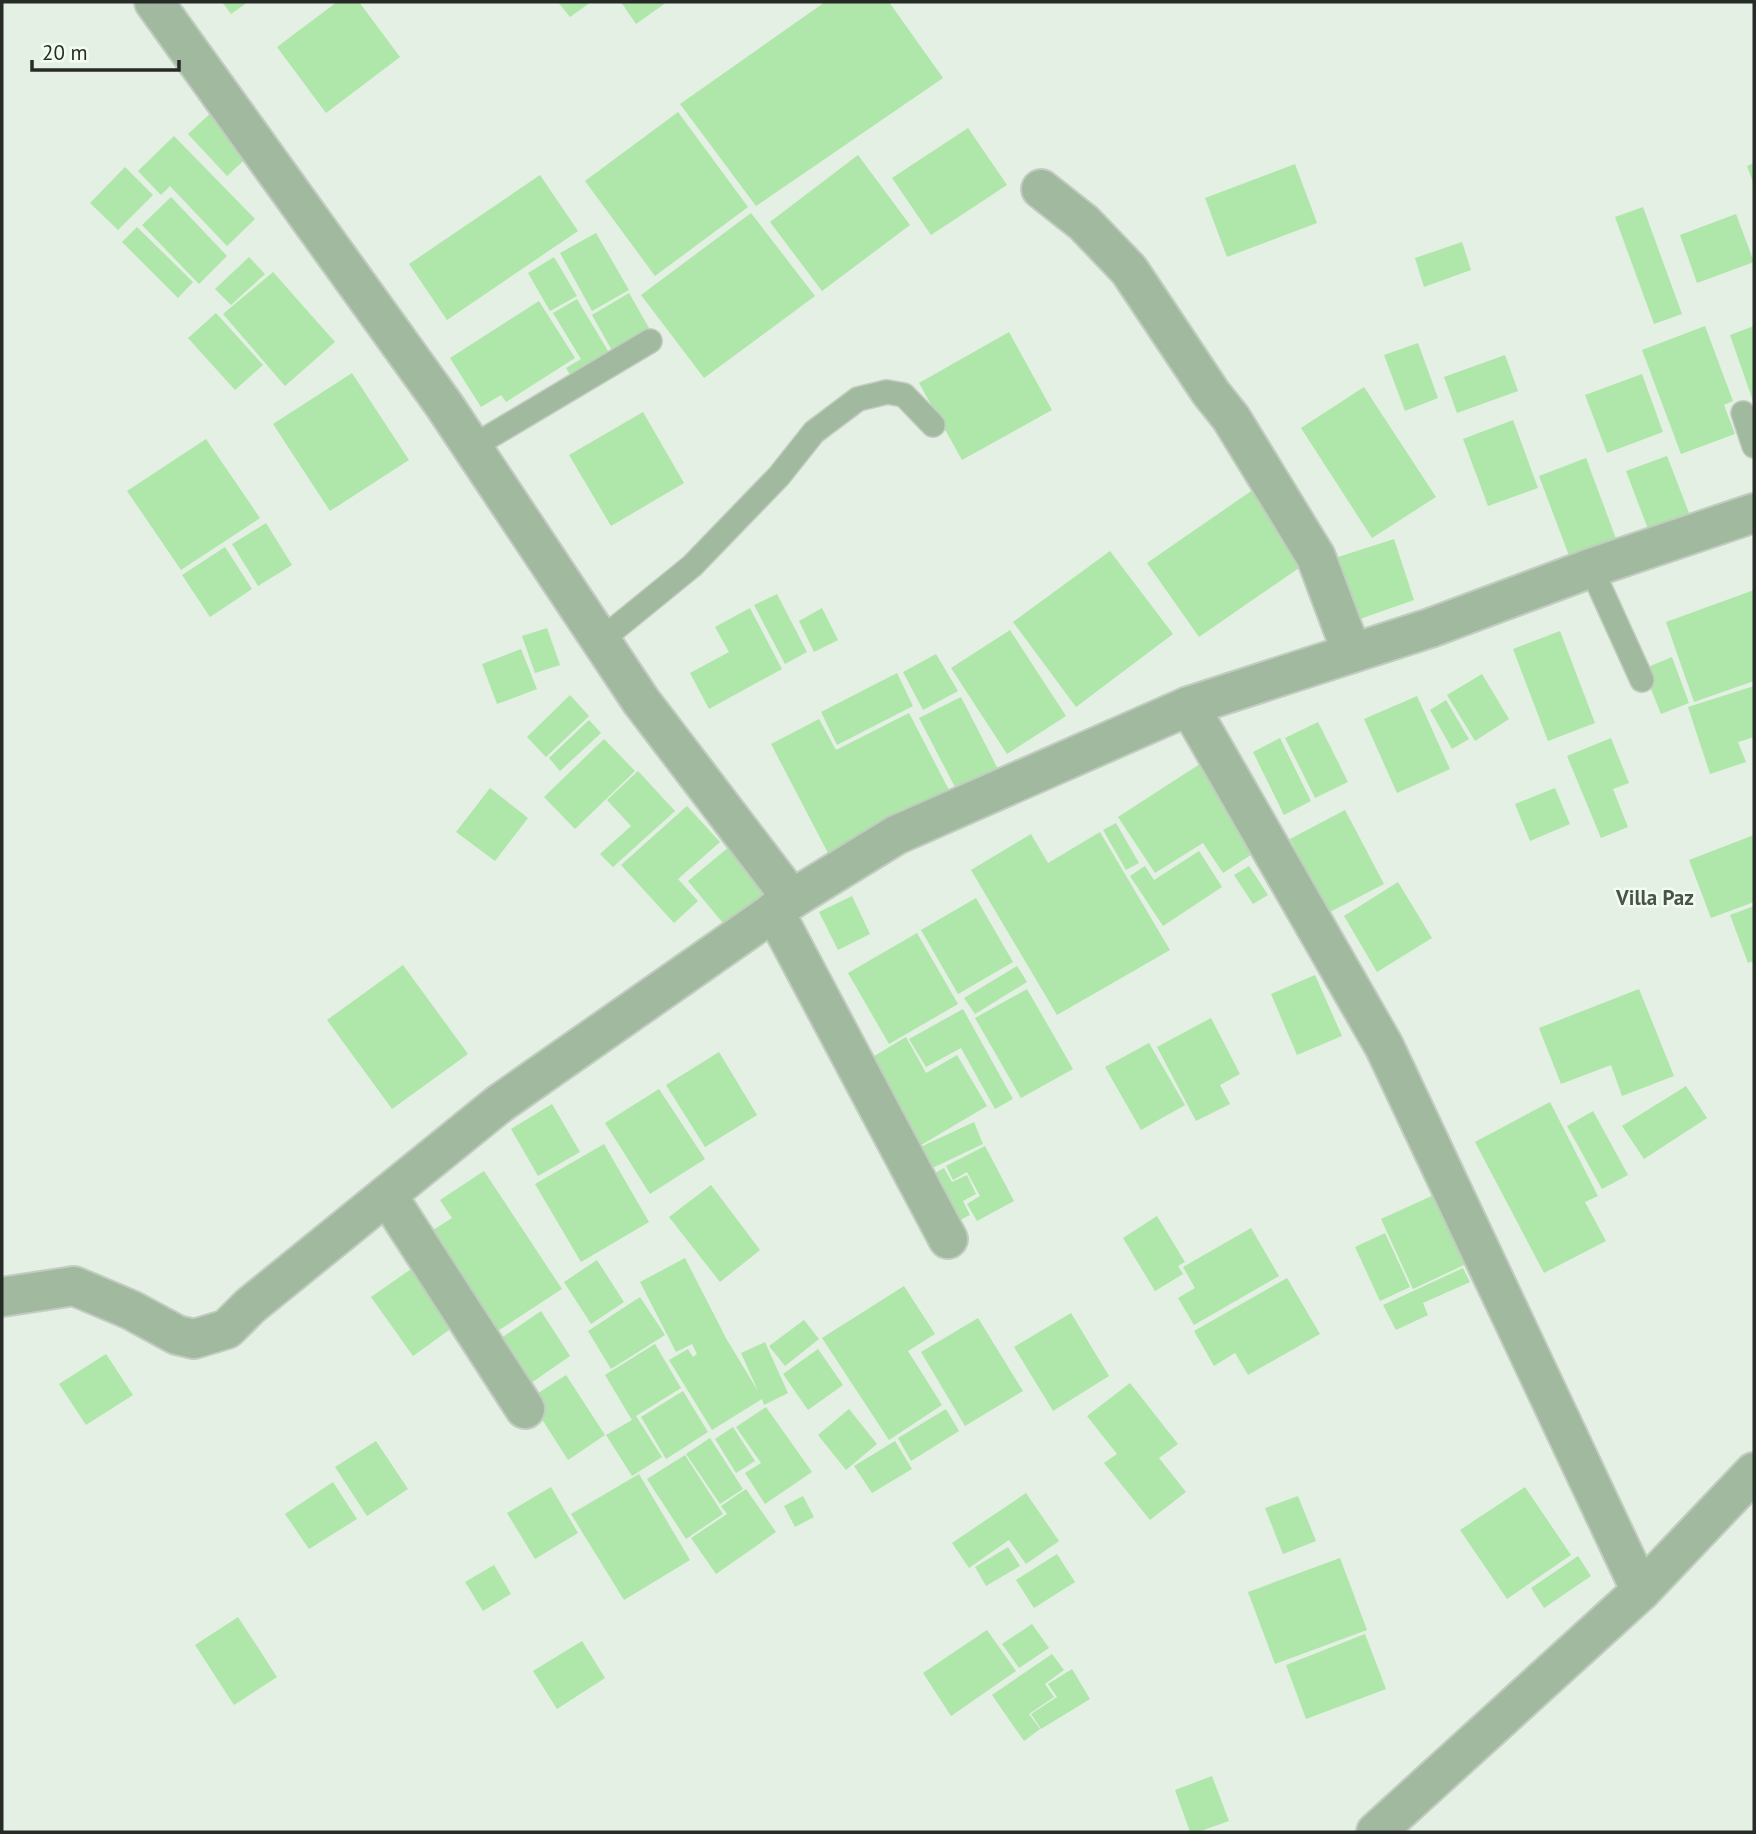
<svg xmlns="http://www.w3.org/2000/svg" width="1756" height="1834" viewBox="0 0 1756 1834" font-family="'PT Sans',sans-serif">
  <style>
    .building { fill: #aee7a9 }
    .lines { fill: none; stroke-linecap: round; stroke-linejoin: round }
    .service-casing { stroke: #c2cdc1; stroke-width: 26 }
    .minor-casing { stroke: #c2cdc1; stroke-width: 42 }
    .service { stroke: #a1b99e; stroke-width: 23 }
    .minor { stroke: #a1b99e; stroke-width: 38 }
    .labels { text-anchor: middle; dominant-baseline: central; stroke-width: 5; stroke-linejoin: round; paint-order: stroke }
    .neighbourhood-label { font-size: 21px; font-weight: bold; fill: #495348; stroke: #f2fdf0 }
  </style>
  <rect width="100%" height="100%" fill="#e4f0e3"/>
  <g class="building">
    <polygon points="222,2 248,2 231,14"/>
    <polygon points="337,2 359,2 400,57 326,113 277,47"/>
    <polygon points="558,2 591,2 570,17"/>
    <polygon points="621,2 667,2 636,24"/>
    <polygon points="825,2 889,2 943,78 756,206 680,104"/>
    <polygon points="214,110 253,152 227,176 188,134"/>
    <polygon points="678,112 748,207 655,276 585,181"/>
    <polygon points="968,128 1007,185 931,235 892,178"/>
    <polygon points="174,136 255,219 227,246 170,186 161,195 138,171"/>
    <polygon points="858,155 910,225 822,291 770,222"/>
    <polygon points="1754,163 1754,185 1747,166"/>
    <polygon points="1295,164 1317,223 1227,257 1205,198"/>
    <polygon points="125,167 153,195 118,230 90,203"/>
    <polygon points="540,175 578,231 447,320 409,264"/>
    <polygon points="171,197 227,256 199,284 142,225"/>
    <polygon points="1643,207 1682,314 1654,324 1615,217"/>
    <polygon points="751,213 815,296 704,378 641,295"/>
    <polygon points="1736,214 1754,262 1697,283 1680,235"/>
    <polygon points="137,227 193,282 178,298 122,242"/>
    <polygon points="596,233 629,290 592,311 560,253"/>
    <polygon points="1462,242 1471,270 1424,287 1415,258"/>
    <polygon points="249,257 265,274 231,305 215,289"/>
    <polygon points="554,257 577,296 550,311 528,273"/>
    <polygon points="273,272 335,342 285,386 223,314"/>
    <polygon points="629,293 653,335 615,356 592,315"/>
    <polygon points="577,299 611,356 573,380 566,368 581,359 553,313"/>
    <polygon points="539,301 575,358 506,402 501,395 481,407 450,358"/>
    <polygon points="216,313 263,365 235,390 188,338"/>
    <polygon points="1705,326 1733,401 1724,405 1735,434 1681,454 1642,350"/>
    <polygon points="1754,326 1754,404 1730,335"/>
    <polygon points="1009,332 1052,410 962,460 919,383"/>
    <polygon points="1418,343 1438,398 1405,411 1384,355"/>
    <polygon points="1505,355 1518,391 1457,413 1444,377"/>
    <polygon points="352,373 409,460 330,511 273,424"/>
    <polygon points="1642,374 1663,432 1607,453 1585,395"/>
    <polygon points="1364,387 1436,497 1372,538 1301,428"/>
    <polygon points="643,412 684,483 611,526 569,455"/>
    <polygon points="1513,420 1538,488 1488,506 1463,439"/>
    <polygon points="206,439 260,518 181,570 127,491"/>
    <polygon points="1667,456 1689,513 1648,529 1626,471"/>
    <polygon points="1586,458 1618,544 1571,561 1539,476"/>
    <polygon points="1257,487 1309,561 1199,637 1147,563"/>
    <polygon points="266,523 292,565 258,586 232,544"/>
    <polygon points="1394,539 1414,600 1357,620 1335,558"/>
    <polygon points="225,547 252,589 210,617 182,575"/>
    <polygon points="1110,551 1173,634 1076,707 1013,622"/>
    <polygon points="1754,590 1754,681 1694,702 1666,622"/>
    <polygon points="777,594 807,652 785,664 754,605"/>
    <polygon points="750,608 782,669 709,709 690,673 729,652 715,627"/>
    <polygon points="822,608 838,640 814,652 799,621"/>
    <polygon points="547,628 560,665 535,673 522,636"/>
    <polygon points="1010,630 1066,716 1007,754 951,668"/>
    <polygon points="1560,631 1595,723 1548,741 1513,649"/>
    <polygon points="521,649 537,689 497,704 482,664"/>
    <polygon points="936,654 958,691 923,710 903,672"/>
    <polygon points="1672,657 1689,703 1661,714 1643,669"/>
    <polygon points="897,673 913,706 837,745 821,712"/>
    <polygon points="1482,674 1509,719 1475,741 1447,695"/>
    <polygon points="1754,686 1754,737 1738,742 1746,762 1710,774 1688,707"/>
    <polygon points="570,695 589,716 546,757 527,737"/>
    <polygon points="1417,696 1450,769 1397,793 1364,719"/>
    <polygon points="961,697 998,769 957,791 919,718"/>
    <polygon points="1446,700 1469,739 1452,749 1430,710"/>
    <polygon points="909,713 949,790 828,853 771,744 819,719 836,750"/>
    <polygon points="589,720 601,733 560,771 549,758"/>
    <polygon points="1318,722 1348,782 1315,798 1285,738"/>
    <polygon points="1280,738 1311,801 1284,815 1253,752"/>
    <polygon points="1611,738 1629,783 1613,789 1628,827 1601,838 1567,756"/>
    <polygon points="604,739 635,771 575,829 544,797"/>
    <polygon points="1203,762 1260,849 1223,873 1203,843 1155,873 1118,817"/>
    <polygon points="638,771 675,811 613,867 600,854 631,826 607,800"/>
    <polygon points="490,788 528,818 495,861 456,832"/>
    <polygon points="1555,788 1570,824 1530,841 1515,804"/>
    <polygon points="687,806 720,842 678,879 698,901 674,923 621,865"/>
    <polygon points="1345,810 1384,884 1328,913 1290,839"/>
    <polygon points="1116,823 1139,863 1126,870 1103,830"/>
    <polygon points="1100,832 1170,950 1057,1015 971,870 1031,834 1048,863"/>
    <polygon points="1754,835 1754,902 1711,918 1689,860"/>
    <polygon points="735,842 773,889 727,928 688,881"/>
    <polygon points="1199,851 1222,887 1163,926 1130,876 1145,866 1154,880"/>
    <polygon points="1249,866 1268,895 1253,904 1234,875"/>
    <polygon points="1398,882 1432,938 1377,972 1344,916"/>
    <polygon points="852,896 870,934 838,950 819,912"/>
    <polygon points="976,898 1013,962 958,994 921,930"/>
    <polygon points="1754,906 1754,961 1748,963 1730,915"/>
    <polygon points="917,933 958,1004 889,1044 848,973"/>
    <polygon points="403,965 468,1054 392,1109 327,1020"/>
    <polygon points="1017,966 1027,982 975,1014 964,998"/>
    <polygon points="1315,975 1342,1036 1297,1055 1271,994"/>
    <polygon points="1027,989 1073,1069 1021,1098 975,1018"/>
    <polygon points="1639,989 1674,1076 1622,1096 1611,1065 1561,1084 1539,1028"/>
    <polygon points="963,1009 1013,1099 995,1109 961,1048 926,1067 909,1039"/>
    <polygon points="1211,1018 1240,1074 1220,1085 1230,1104 1196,1121 1157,1047"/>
    <polygon points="906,1037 926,1073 957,1055 987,1106 911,1151 861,1064"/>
    <polygon points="1149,1043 1185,1105 1141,1130 1105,1067"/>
    <polygon points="719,1052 757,1115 705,1147 666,1085"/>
    <polygon points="1686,1086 1707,1118 1644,1159 1622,1126"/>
    <polygon points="659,1089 705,1159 650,1194 605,1123"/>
    <polygon points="1550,1102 1598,1196 1585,1202 1606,1241 1544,1273 1475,1142"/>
    <polygon points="552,1104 580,1152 538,1176 511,1129"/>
    <polygon points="1593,1111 1628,1175 1602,1189 1567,1126"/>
    <polygon points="974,1122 983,1144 924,1172 914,1150"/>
    <polygon points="604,1144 649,1222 581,1262 535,1184"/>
    <polygon points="985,1146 1014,1201 977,1221 967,1204 980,1196 967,1172 953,1180 946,1166"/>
    <polygon points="944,1168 952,1182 967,1175 976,1194 963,1201 970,1215 948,1226 924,1179"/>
    <polygon points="484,1171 562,1289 493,1334 427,1234 452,1218 440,1200"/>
    <polygon points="711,1185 760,1250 720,1282 669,1217"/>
    <polygon points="1447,1189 1479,1258 1413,1289 1381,1219"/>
    <polygon points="1157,1216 1185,1262 1178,1266 1183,1274 1155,1291 1123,1238"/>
    <polygon points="1251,1228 1279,1276 1194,1325 1178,1298 1195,1288 1183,1267"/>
    <polygon points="1385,1233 1410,1287 1380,1301 1355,1247"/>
    <polygon points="685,1258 727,1340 758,1391 741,1353 765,1342 788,1393 764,1405 762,1399 712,1430 669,1360 688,1349 693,1357 697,1354 692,1344 676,1352 640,1282"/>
    <polygon points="597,1260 624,1302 591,1324 564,1282"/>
    <polygon points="414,1267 456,1325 413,1356 371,1297"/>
    <polygon points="1463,1268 1470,1282 1423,1303 1428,1315 1396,1330 1383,1305"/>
    <polygon points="1287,1278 1320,1334 1248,1375 1235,1353 1214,1366 1194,1331"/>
    <polygon points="904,1286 935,1334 908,1351 942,1405 889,1440 822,1338"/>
    <polygon points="640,1297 665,1335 611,1369 588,1331"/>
    <polygon points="541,1311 570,1356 524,1388 494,1343"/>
    <polygon points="1071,1313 1109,1376 1053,1411 1014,1347"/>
    <polygon points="978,1318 1023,1391 965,1426 921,1352"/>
    <polygon points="804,1320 819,1339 785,1366 769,1346"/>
    <polygon points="655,1344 681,1388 636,1416 662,1457 632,1476 606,1435 632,1420 605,1375"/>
    <polygon points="818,1349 843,1385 808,1410 783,1374"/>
    <polygon points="106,1354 133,1395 86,1425 59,1384"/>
    <polygon points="566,1375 605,1435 568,1460 529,1399"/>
    <polygon points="1130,1383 1178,1444 1159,1458 1186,1492 1150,1520 1104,1463 1117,1454 1087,1416"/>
    <polygon points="683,1391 708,1432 666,1459 641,1417"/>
    <polygon points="766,1407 812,1472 765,1504 745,1473 761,1463 736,1427"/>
    <polygon points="849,1409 877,1444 846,1470 818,1435"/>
    <polygon points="946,1409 959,1431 911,1461 898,1438"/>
    <polygon points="733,1427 755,1461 736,1473 715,1439"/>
    <polygon points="710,1438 743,1489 720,1504 686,1454"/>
    <polygon points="376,1441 408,1489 367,1516 335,1467"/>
    <polygon points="895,1441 912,1469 872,1493 854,1466"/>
    <polygon points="685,1455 723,1514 686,1539 647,1479"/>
    <polygon points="639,1474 690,1560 624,1600 571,1514"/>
    <polygon points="333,1482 357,1519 309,1549 285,1514"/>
    <polygon points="551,1487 578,1533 535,1559 507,1513"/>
    <polygon points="1525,1487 1571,1555 1507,1599 1460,1530"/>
    <polygon points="746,1489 776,1532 716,1574 691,1538 727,1514 721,1506"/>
    <polygon points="1026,1493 1059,1541 1026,1564 1009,1540 969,1568 952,1543"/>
    <polygon points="803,1496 814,1517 795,1527 784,1506"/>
    <polygon points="1298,1496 1316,1541 1283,1554 1265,1508"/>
    <polygon points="1008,1547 1020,1566 986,1586 975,1567"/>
    <polygon points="1057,1554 1075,1582 1034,1608 1016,1580"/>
    <polygon points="1578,1556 1591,1576 1544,1608 1531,1588"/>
    <polygon points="1340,1558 1367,1630 1275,1664 1248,1592"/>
    <polygon points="494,1565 511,1594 483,1611 465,1582"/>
    <polygon points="238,1617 277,1677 234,1705 195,1645"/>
    <polygon points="1032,1624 1049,1648 1019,1668 1002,1644"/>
    <polygon points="987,1630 1016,1671 951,1716 923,1673"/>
    <polygon points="1365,1634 1386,1689 1306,1719 1286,1665"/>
    <polygon points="582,1641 605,1678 557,1709 533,1671"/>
    <polygon points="1052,1654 1064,1670 1045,1684 1054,1697 1029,1714 1040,1729 1024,1741 992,1695"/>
    <polygon points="1072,1669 1090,1699 1041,1729 1031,1714 1057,1697 1048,1684"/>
    <polygon points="1212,1776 1229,1821 1198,1832 1190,1832 1175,1790"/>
  </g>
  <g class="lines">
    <defs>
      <g id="service">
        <polyline points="1743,413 1754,446"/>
        <polyline points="472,447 650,341"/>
        <polyline points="1591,568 1642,680"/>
        <polyline points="601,640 692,566 779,476 814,432 858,399 887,392 904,395 933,425"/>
      </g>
      <g id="minor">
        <polyline points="154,2 444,405 641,701 792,899"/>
        <polyline points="1041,189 1084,223 1129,270 1211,393 1231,418 1316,557 1352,653"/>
        <polyline points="1189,706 1384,1046 1641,1591"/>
        <polyline points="774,911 948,1239"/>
        <polyline points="387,1195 525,1409"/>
        <polyline points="2,1297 74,1286 131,1310 177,1335 194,1339 227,1329 250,1306 499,1104 792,899 896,835 1189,706 1430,628 1591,568 1754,513"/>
        <polyline points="1376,1832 1641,1591 1754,1472"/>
      </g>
    </defs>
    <use href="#service" class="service-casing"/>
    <use href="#minor" class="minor-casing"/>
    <use href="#service" class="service"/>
    <use href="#minor" class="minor"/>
  </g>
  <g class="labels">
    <g class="neighbourhood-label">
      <text x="1655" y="897">Villa Paz</text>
    </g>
  </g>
  <rect width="1756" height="1834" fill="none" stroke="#272b27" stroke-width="7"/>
  <path d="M32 60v10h147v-10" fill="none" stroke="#272b27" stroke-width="3.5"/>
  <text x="42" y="60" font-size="21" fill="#272b27" stroke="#f2fdf0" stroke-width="5" paint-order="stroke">20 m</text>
</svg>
